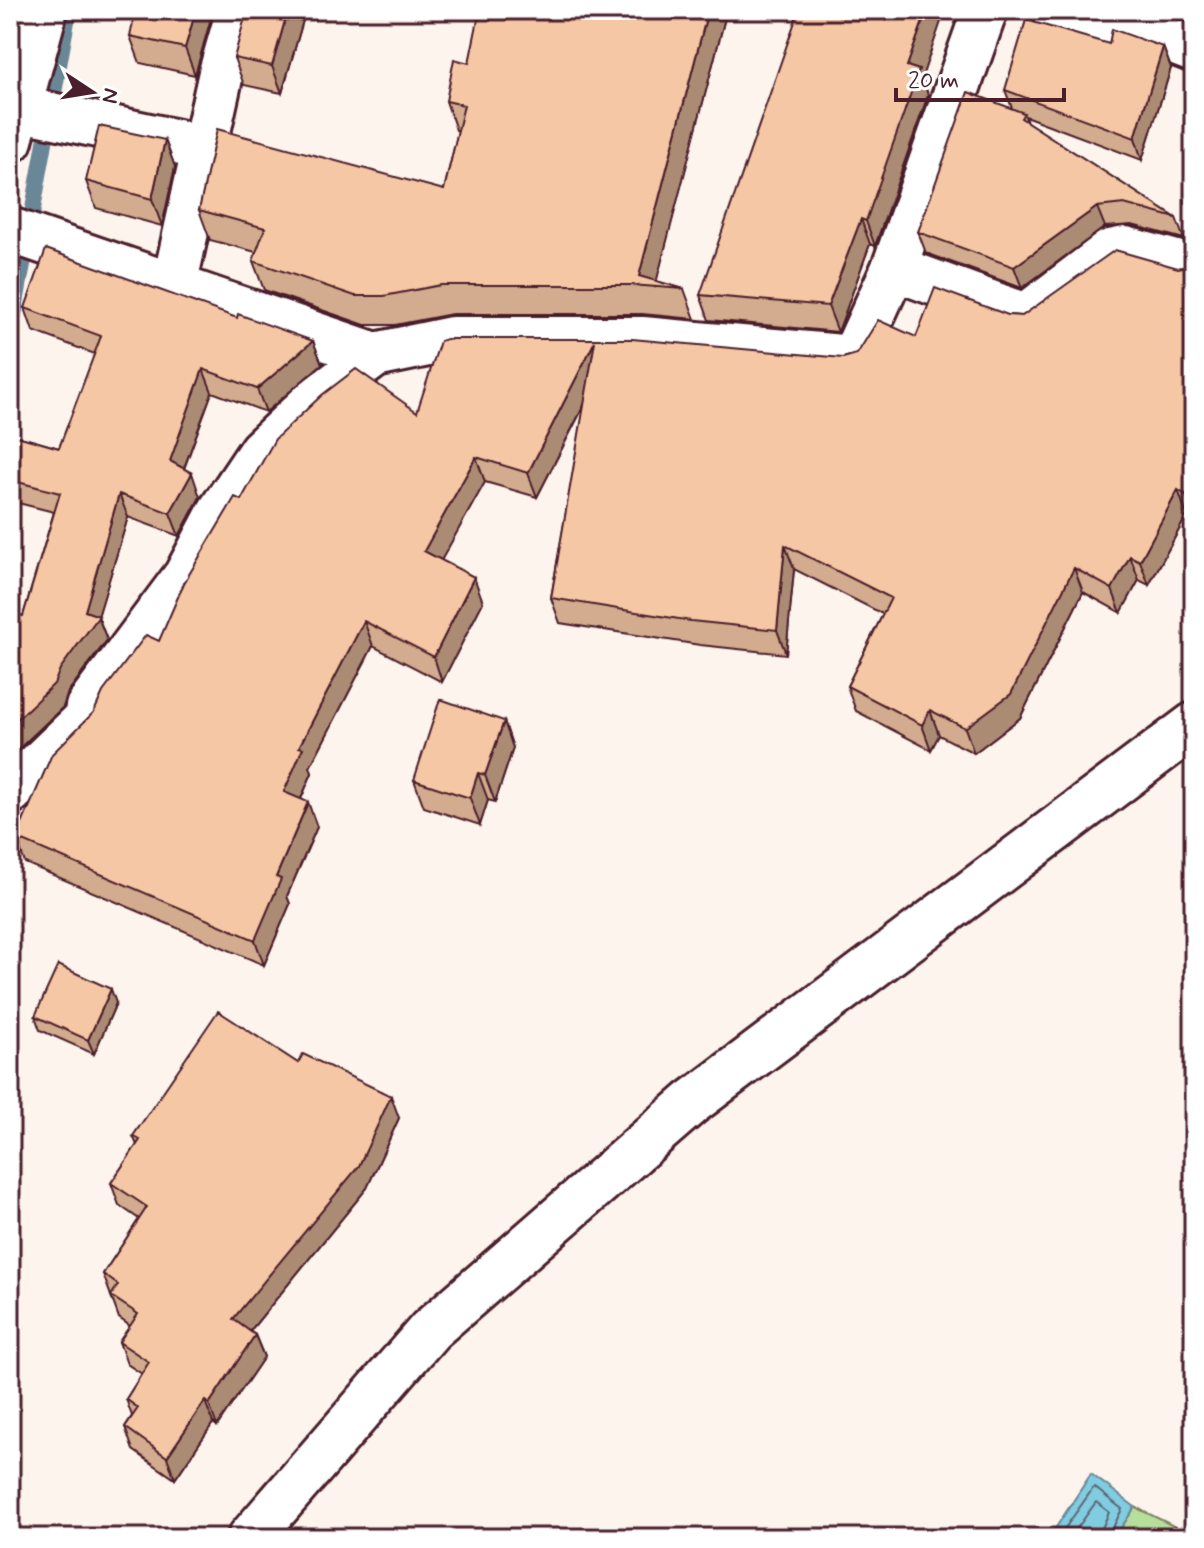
<svg xmlns="http://www.w3.org/2000/svg" width="1204" height="1548" viewBox="0 0 1204 1548" font-family="Mynerve,sans-serif">
  <style>
    .green { fill: #b5df9b; stroke: #807f63; stroke-width: 2 }
    .water { fill: #80cce0; stroke: #6a8798; stroke-width: 2 }
    .lines { fill: none; stroke-linecap: round; stroke-linejoin: round }
    .shore { stroke: #606473; stroke-width: 2 }
    .stream { stroke: #6a8798; stroke-width: 16 }
    .minor-casing { stroke: #4a1f2b; stroke-width: 50 }
    .minor { stroke: #fff; stroke-width: 44 }
    .wall { fill: #d3ab8e; stroke: #4a1f2b; stroke-width: 2 }
    .shaded-wall { fill: #ac8b74; stroke: #4a1f2b; stroke-width: 2 }
    .building { fill: #f5c7a5; stroke: #4a1f2b; stroke-width: 2 }
  </style>
  <rect width="100%" height="100%" fill="#fdf4ed"/>
  <filter id="ink" filterUnits="userSpaceOnUse"><feTurbulence type="fractalNoise" baseFrequency=".0125" numOctaves="2"/><feDisplacementMap in="SourceGraphic" scale="16" xChannelSelector="R" yChannelSelector="G"/><feConvolveMatrix kernelMatrix="1 2 1 2 8 2 1 2 1" color-interpolation-filters="sRGB"/></filter>
  <g filter="url(#ink)">
    <polygon class="green" points="1135,1507 1194,1536 1194,1538 1114,1538"/>
    <polygon class="water" points="1091,1474 1135,1507 1114,1538 1049,1538"/>
    <g class="lines">
      <g class="shore">
        <polyline points="1058,1538 1094,1487 1122,1509 1108,1538"/>
        <polyline points="1070,1538 1096,1502 1109,1512 1098,1538"/>
      </g>
      <polyline class="stream" points="10,336 69,10"/>
      <defs>
        <g id="minor">
          <polyline points="1055,10 1142,30 1194,50"/>
          <polyline points="18,108 205,148"/>
          <polyline points="10,140 45,10"/>
          <polyline points="10,230 375,355"/>
          <polyline points="894,268 1026,316 1110,252 1125,249 1194,268"/>
          <polyline points="174,286 221,73 239,10"/>
          <polyline points="10,792 86,719 88,707 186,576 220,512 261,451 315,400 375,355 452,339 642,339 853,358 894,268 985,10"/>
          <polyline points="250,1538 430,1330 691,1103 1194,725"/>
        </g>
      </defs>
      <use href="#minor" class="minor-casing"/>
      <use href="#minor" class="minor"/>
    </g>
    <g class="wall">
      <polygon points="306,10 282,93 244,85 234,58"/>
      <polygon points="727,10 656,281 684,289 695,319 642,314 452,314 395,325 365,325 264,290 253,261 256,252 210,240 199,210 444,190 458,131 456,130 446,101 469,63"/>
      <polygon points="1155,10 1194,10 1194,24"/>
      <polygon points="211,18 195,75 140,63 130,36"/>
      <polygon points="1109,44 1163,47 1171,68 1142,160 1025,116 1027,122 1176,218 1184,239 1132,225 1105,227 1022,288 926,253 918,232 1012,108 1005,90"/>
      <polygon points="922,77 928,95 875,246 870,244 838,332 709,320 700,295"/>
      <polygon points="165,140 175,167 162,226 96,208 86,181"/>
      <polygon points="1194,265 1194,519 1187,515 1149,585 1139,580 1121,613 1083,592 1020,718 974,753 939,735 931,750 856,711 847,686 883,614 794,569 786,654 700,645 560,623 551,598 585,404 537,497 485,482 441,560 483,602 442,682 373,646 310,767 312,773 301,799 317,827 287,896 290,904 264,965 25,863 16,838 94,712 159,641 241,500 417,412 843,358 916,337 1008,315 1022,316 1178,268"/>
      <polygon points="25,308 237,318 313,341 322,364 266,412 212,392 184,469 200,497 179,536 128,517 98,616 107,640 68,692 63,707 23,616 54,512 10,501 10,434 59,448 95,354 33,331"/>
      <polygon points="504,721 513,748 495,802 488,800 480,825 424,807 414,780"/>
      <polygon points="116,1003 94,1054 40,1030 35,1016"/>
      <polygon points="298,1063 399,1118 367,1188 250,1331 255,1335 264,1357 217,1426 213,1423 175,1479 133,1450 125,1427 132,1416 126,1399 142,1374 127,1364 119,1342 130,1326 119,1318 103,1274 139,1219 119,1205 111,1183 137,1145 133,1136"/>
    </g>
    <g class="shaded-wall">
      <polygon points="196,10 208,10 211,18 195,75 185,48"/>
      <polygon points="288,10 306,10 282,93 272,66"/>
      <polygon points="708,10 727,10 655,287 639,276"/>
      <polygon points="927,10 945,10 922,77 928,95 875,246 866,221 907,66"/>
      <polygon points="1163,47 1171,68 1142,160 1135,138"/>
      <polygon points="165,140 175,167 162,226 152,199"/>
      <polygon points="1097,207 1105,227 1022,288 1014,267"/>
      <polygon points="861,219 870,244 838,332 828,306"/>
      <polygon points="313,341 322,364 266,412 257,389"/>
      <polygon points="595,341 604,366 537,497 528,473"/>
      <polygon points="203,369 212,392 178,484 170,461"/>
      <polygon points="476,457 485,482 433,575 424,551"/>
      <polygon points="192,473 200,497 179,536 170,513"/>
      <polygon points="1194,481 1194,516 1186,495"/>
      <polygon points="1178,490 1187,515 1149,585 1140,561"/>
      <polygon points="119,494 128,517 98,617 107,640 68,692 63,707 10,757 10,726 60,669 85,611"/>
      <polygon points="785,545 794,569 786,654 777,630"/>
      <polygon points="1130,556 1139,580 1121,613 1112,589"/>
      <polygon points="1074,568 1083,592 1020,718 974,753 965,728"/>
      <polygon points="474,577 483,602 442,682 434,657"/>
      <polygon points="364,621 373,646 310,767 312,773 293,817 284,792 299,747"/>
      <polygon points="930,710 939,735 931,750 922,725"/>
      <polygon points="504,721 513,748 495,802 485,775"/>
      <polygon points="478,773 488,800 480,825 470,798"/>
      <polygon points="308,802 317,827 287,896 290,904 264,965 255,940 276,877"/>
      <polygon points="111,989 116,1003 94,1054 88,1040"/>
      <polygon points="391,1096 399,1118 367,1188 241,1342 233,1319"/>
      <polygon points="255,1335 264,1357 217,1426 209,1404"/>
      <polygon points="205,1401 213,1423 175,1479 167,1457"/>
    </g>
    <g class="building">
      <polygon points="136,10 196,10 185,48 130,36"/>
      <polygon points="247,10 288,10 272,66 234,58"/>
      <polygon points="480,10 708,10 639,276 684,289 631,285 441,285 384,296 355,296 253,261 265,228 199,210 217,129 444,190 464,105 446,101 454,59 469,63"/>
      <polygon points="799,10 927,10 907,66 919,70 866,221 861,219 828,306 700,295"/>
      <polygon points="1026,20 1109,44 1112,29 1163,47 1135,138 1005,90"/>
      <polygon points="968,92 1024,113 1021,118 1176,218 1124,204 1097,207 1014,267 918,232"/>
      <polygon points="99,126 165,140 152,199 86,181"/>
      <polygon points="46,249 237,318 238,314 313,341 257,389 203,369 170,461 192,473 170,513 119,494 85,611 99,616 60,669 54,684 10,726 10,612 23,616 60,493 10,480 10,434 59,448 101,336 25,308"/>
      <polygon points="1115,250 1178,268 1194,265 1194,481 1186,495 1178,490 1140,561 1130,556 1112,589 1074,568 1011,694 965,728 930,710 922,725 847,686 891,598 785,545 777,630 691,621 551,598 595,341 528,473 476,457 424,551 474,577 434,657 364,621 299,747 303,748 284,792 308,802 276,877 281,879 255,940 16,838 52,754 94,712 103,692 146,635 159,641 184,583 235,497 241,500 275,439 322,395 356,369 417,412 440,341 446,339 632,339 843,358 857,354 878,320 916,337 935,288 1008,315 1022,316"/>
      <polygon points="440,699 504,721 485,775 478,773 470,798 414,780"/>
      <polygon points="58,965 111,989 88,1040 35,1016"/>
      <polygon points="218,1011 298,1063 303,1054 391,1096 359,1166 233,1319 255,1335 209,1404 205,1401 167,1457 125,1427 138,1408 126,1399 149,1362 119,1342 138,1314 111,1296 118,1285 103,1274 147,1207 111,1183 140,1140 133,1136"/>
    </g>
  </g>
  <rect width="1204" height="1548" fill="none" stroke="#fff" stroke-width="40"/>
  <rect x="20" y="20" width="1164" height="1508" fill="none" stroke="#4a1f2b" stroke-width="3" filter="url(#ink)"/>
  <g transform="translate(92 92) rotate(102)" stroke="#ffffff" stroke-width="6" paint-order="stroke">
  <path d="M0-6L14 30L0 20L-14 30Z" fill="#4a1f2b"/>
  <text y="-12" font-size="22" font-weight="bold" text-anchor="middle" fill="#4a1f2b">N</text>
  </g>
  <path d="M896 88v12h168v-12" fill="none" stroke="#4a1f2b" stroke-width="4"/>
  <text x="908" y="88" font-size="24" fill="#4a1f2b" stroke="#ffffff" stroke-width="6" paint-order="stroke">20 m</text>
</svg>
